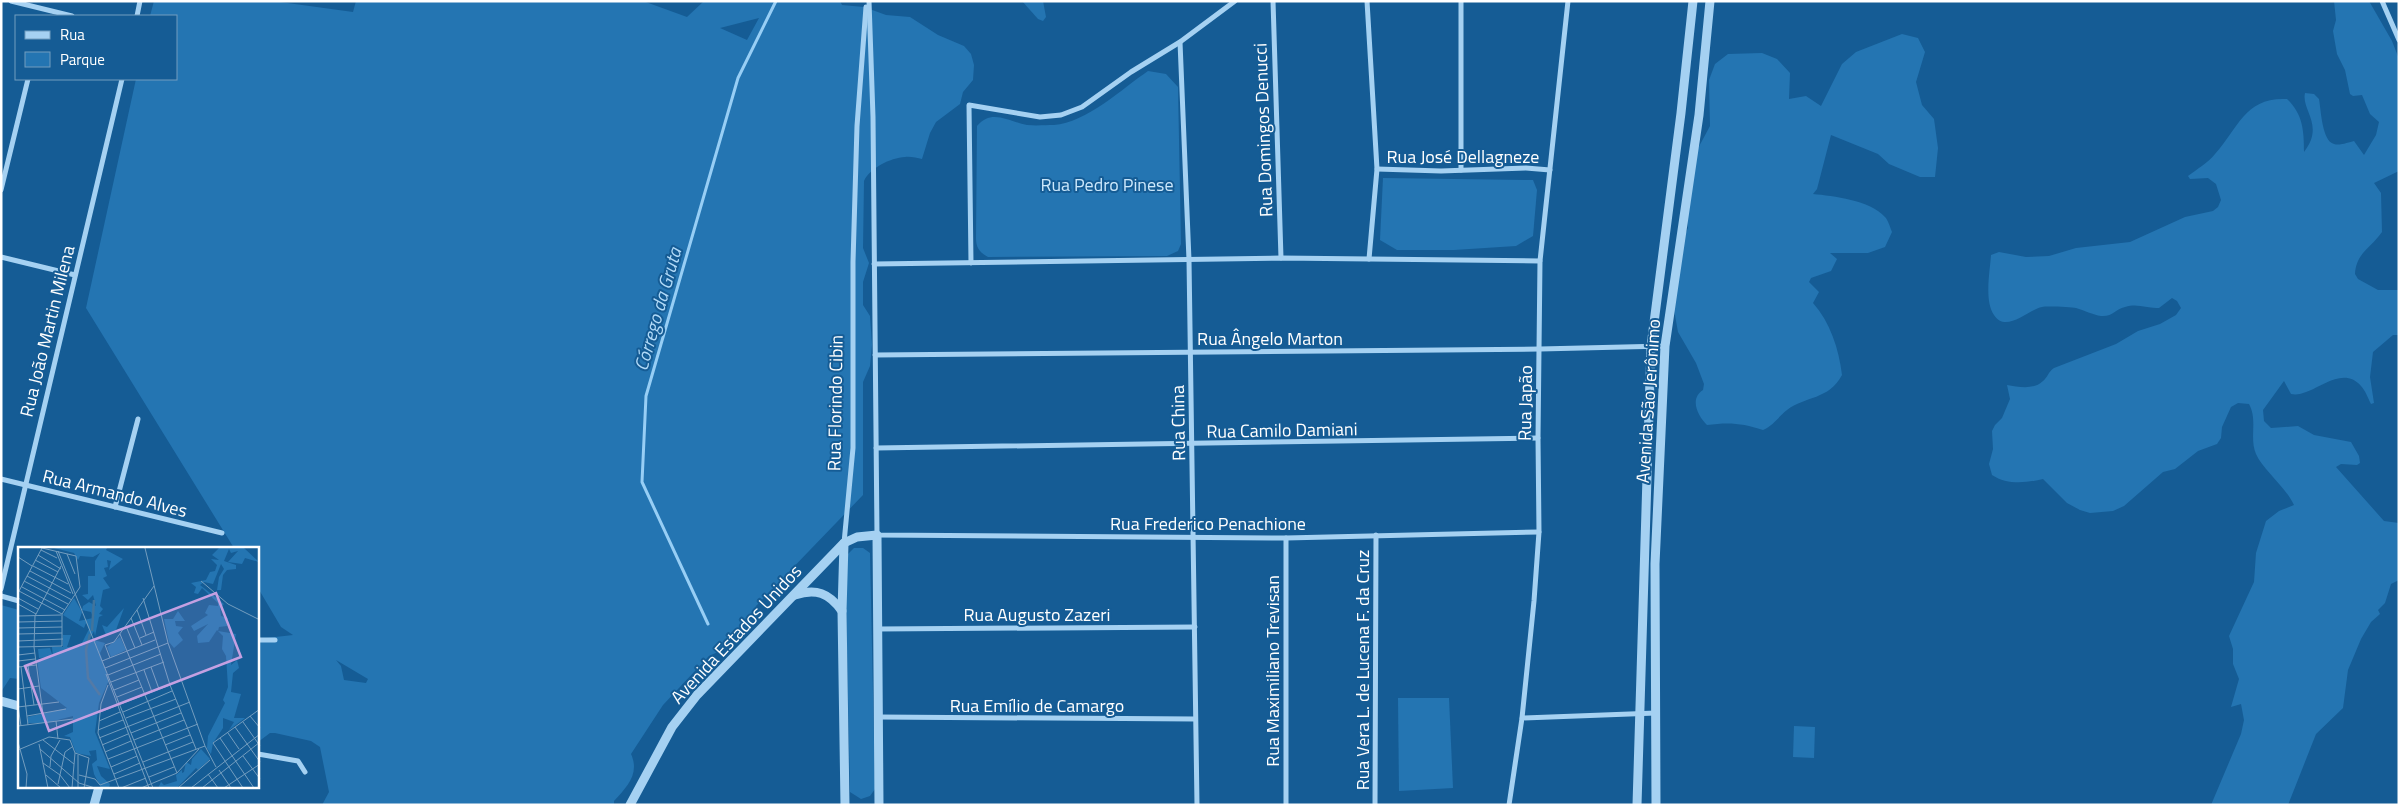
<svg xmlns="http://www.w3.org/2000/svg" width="2400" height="806" viewBox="0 0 2400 806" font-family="'Titillium Web',sans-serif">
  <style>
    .green { fill: #2475b2; fill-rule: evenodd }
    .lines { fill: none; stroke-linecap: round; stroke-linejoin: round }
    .stream { stroke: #97cef5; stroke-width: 3 }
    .minor { stroke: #a5d1f2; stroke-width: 5 }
    .tertiary { stroke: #a5d1f2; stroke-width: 9 }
    .labels { text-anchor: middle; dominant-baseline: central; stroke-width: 4; stroke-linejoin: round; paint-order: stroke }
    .street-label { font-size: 18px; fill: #fff; stroke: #155c95 }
    .park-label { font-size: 18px; fill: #cce8fc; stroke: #155c95 }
    .water-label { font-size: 19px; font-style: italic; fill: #b1daf8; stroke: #155c95 }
    .inset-river { fill: none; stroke: #41749c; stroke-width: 2.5 }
    .inset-road { fill: none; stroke: #739dbf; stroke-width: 1 }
    .view { fill: #c4a0e2; fill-opacity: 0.15; stroke: #c4a0e2; stroke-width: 2.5 }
    .inset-edge { fill: none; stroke: #fff; stroke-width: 2.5 }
  </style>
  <rect width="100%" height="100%" fill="#155c95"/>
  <g class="green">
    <path d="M154,1H273L353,12L356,1H643L687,17L704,1H840L842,5L864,7L886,15L910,17L938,35L964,46L971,54L974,65L973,80L963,92L960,104L936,122L930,133L922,159C917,158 910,156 905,157C890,158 870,168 864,181L863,248L869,263L863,282V305L870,316L872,345L870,366L863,382V495L756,606L759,608L741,635L727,648L709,656L663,705L631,754C640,774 627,787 614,801V805H322L329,792L320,747L311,741L275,733H270L258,742V639L293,635L281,627L258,588V548H234L86,308L136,79H176V16H150ZM759,18L747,40L720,28ZM336,660L368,679L366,683L344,680L341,666Z"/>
    <polygon points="1022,1 1043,1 1046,17 1043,21 1038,19"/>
    <path d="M2334,1H2369L2392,41L2399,59V171L2374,183L2381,193L2382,232C2371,248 2356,253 2355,274L2358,279L2378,290H2399V335H2393L2373,352L2370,377L2374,403L2371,404C2368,398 2365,390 2361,386C2340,362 2312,399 2291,394L2284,381L2263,410L2264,421L2271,428L2298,426L2314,435L2351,442L2359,456L2360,463L2357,465L2341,464L2336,467L2384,521L2399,523V580L2391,584L2385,603L2378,610L2380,614L2371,622L2361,639L2348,670L2343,708L2316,734L2288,805H2211L2241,734L2244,720L2241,704L2231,707L2239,679L2233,664V649L2229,636L2254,582L2256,553L2266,521L2279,511L2294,505C2285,486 2263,470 2256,454C2249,438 2258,420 2249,404L2238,403L2231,407L2222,427L2221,438L2217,444L2198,451L2175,469L2163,472L2124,506L2113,511L2090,513L2080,510L2067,503L2043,479C2026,483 2007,485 1992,475L1989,464L1993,449L1992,431L1995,425L2002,418L2010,399L2007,385C2019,387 2034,390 2043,381C2048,377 2048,372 2054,368L2116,344L2138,331L2160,324L2176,315L2181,308L2177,301L2172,298L2159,308C2147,309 2139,303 2125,307C2115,309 2113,317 2101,316C2093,315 2084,310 2076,308C2072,307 2046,306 2042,307C2029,309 2006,334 1994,315C1984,301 1990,271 1991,255L1999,252L2026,257L2049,256L2076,248L2130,242L2185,217L2213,211L2218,207L2221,200L2216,184L2208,178L2190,179L2188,176C2197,169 2208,163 2215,154C2239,127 2245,97 2287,99C2303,114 2304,131 2304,152C2325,125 2301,110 2305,93L2314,94L2319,99C2321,110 2322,141 2334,144C2340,146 2349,142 2354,141L2364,155L2376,135L2379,122L2370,114L2362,95L2353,96L2350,94L2345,70L2337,54L2333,31L2336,20Z"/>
    <path d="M1902,34L1918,38L1925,52L1916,82L1922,105L1934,119L1938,148L1935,177H1920L1889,164L1878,154L1831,135L1817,189L1813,194C1833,196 1870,200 1885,217C1888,220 1890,227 1892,232L1885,247L1868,253H1830L1837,259L1831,271L1811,278L1809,282L1819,292L1813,303C1830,322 1839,349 1842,375C1829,400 1805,396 1787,410C1778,417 1774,425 1763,430C1743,423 1728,422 1707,425C1698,416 1689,399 1703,390L1704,384L1696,363L1678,332L1673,304L1681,243L1688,228L1685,204L1696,152L1710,126L1709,80L1715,64L1728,54L1762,53L1777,59L1790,73L1789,99L1806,96L1821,106L1842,64L1856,52Z"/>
    <path d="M1148,71L1166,74L1178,87L1181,244L1178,251L1167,256L988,257C979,252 976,247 976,238L977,126C992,108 1009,122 1027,125C1036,126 1046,125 1054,125C1086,123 1123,88 1148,71Z"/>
    <polygon points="1383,178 1533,180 1537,190 1533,236 1516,246 1454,250 1397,250 1380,240"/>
    <polygon points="854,548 863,548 870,553 875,789 870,796 861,799 850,792 845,557"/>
    <polygon points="1,605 19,610 19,679 10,678 1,692"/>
    <polygon points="1398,698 1449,698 1453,788 1399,791"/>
    <polygon points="1794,726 1815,727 1814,758 1793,757"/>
  </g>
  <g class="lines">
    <polyline class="stream" points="708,624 642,482 646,396 738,78 776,1"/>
    <g class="minor">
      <polyline points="11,1 72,16"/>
      <polyline points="869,1 873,117 877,535 1286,538 1539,532"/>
      <polyline points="1273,1 1281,258"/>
      <polyline points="1367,1 1377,169 1369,259"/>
      <polyline points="2382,1 2399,40"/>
      <polyline points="137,16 140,1"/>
      <polyline points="1180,42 1189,260 1197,805"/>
      <polyline points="1377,169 1441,171 1526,168 1550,170"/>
      <polyline points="1461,170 1461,1"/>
      <polyline points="1,190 28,79"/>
      <polyline points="1,257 75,275"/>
      <polyline points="971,263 969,105 1040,117 1061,115 1082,107 1131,72 1180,42 1235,1"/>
      <polyline points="874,264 1281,258 1540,261"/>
      <polyline points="875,355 1540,349 1665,346"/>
      <polyline points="876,448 1538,438"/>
      <polyline points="1,479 222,533"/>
      <polyline points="115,507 138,419"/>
      <polyline points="844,543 853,448 853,262 857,126 866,7"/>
      <polyline points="1,589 122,79"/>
      <polyline points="1,596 19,601"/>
      <polyline points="878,629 1195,627"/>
      <polyline points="258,640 275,640"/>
      <polyline points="879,717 1195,719"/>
      <polyline points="1522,718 1656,713"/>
      <polyline points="258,754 298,761 305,772"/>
      <polyline points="1286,805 1286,538"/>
      <polyline points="1375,805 1376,535"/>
      <polyline points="1509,805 1522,718 1534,601 1539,532 1538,438 1540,261 1568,1"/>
    </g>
    <g class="tertiary">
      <polyline points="844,543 842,611 845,805"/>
      <path d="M795,595C816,588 829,593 842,611"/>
      <polyline points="1,701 19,706"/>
      <polyline points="94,805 99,787"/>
      <polyline points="630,805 672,727 697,695 844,543 857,537 877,535 879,805"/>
      <polyline points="1637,805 1651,346 1681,113 1693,1"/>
      <polyline points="1656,805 1655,564 1665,346 1699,115 1710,1"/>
    </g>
  </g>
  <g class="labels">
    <g class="street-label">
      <text transform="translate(1263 130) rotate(-92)">Rua Domingos Denucci</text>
      <text x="1463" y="156">Rua José Dellagneze</text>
      <text transform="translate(47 331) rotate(-76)">Rua João Martin Milena</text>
      <text x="1270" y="338">Rua Ângelo Marton</text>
      <text transform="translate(1648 401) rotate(-86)">Avenida São Jerônimo</text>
      <text transform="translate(835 403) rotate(-89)">Rua Florindo Cibin</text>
      <text transform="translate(1525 403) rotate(-89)">Rua Japão</text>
      <text transform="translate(1178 423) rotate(-91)">Rua China</text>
      <text transform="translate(1282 430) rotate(-1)">Rua Camilo Damiani</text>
      <text transform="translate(115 493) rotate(14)">Rua Armando Alves</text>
      <text x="1208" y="523">Rua Frederico Penachione</text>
      <text x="1037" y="614">Rua Augusto Zazeri</text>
      <text transform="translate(736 634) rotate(-47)">Avenida Estados Unidos</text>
      <text transform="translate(1362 670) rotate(-90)">Rua Vera L. de Lucena F. da Cruz</text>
      <text transform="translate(1272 671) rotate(-90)">Rua Maximiliano Trevisan</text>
      <text x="1037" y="705">Rua Emílio de Camargo</text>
    </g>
    <g class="park-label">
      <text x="1107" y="184">Rua Pedro Pinese</text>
    </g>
    <g class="water-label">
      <text transform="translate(657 309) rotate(-74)">Córrego da Gruta</text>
    </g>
  </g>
  <g transform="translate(18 547)">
    <rect width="241" height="241" fill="#155c95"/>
    <path d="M36,1H89L88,3L105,12L91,23L93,14L89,13L90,20L86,21L89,29L85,31L92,41L85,43L82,59L85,62L81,67L85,68L81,70L77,89L76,84L72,92L87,96L82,106L91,133L81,156L77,185L92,222L79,219L83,229L92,237L91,241H83L76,227L74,217L79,213L78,203L71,204L73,209L58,206L52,190L46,189L55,185V169L28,176H10V170L49,161L23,141L19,113L31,110L21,111L20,102L32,101L35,110L34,100H45V88H53L49,100H62L71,82L68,76L66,81L45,68L56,51L64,65L61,74L75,71L73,65L64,63L65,59L71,55L78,59L75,48L70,53L64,48L70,47V29H77V14L82,6L75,10L62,9L60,13L56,6ZM201,1H226L241,15L227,11L224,17L210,15L220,4L213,6L211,2L206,14L218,18V22L209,23L205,28L203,43H199L201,30L206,22L203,17L195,37L186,35L182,38L206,57L202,61L203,69L210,71L209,79L201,80L200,84L218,87L213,118L219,113L221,121L215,126L213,145L223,147L216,171H227L211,183L216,175L205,171V181L195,196L193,207L189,201L190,189L207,156L205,153L210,140L208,109L204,102L205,89L199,83L191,95L180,96L179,89L190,77L176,84L173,79L190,68L187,66L191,58L200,59V56L184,41L180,47L176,46L178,40L173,36L188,33L192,25L197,24L199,18L193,12L201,13L194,8ZM106,61L98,83L88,88L84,78L89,80ZM160,64L167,74H157L158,79L165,80L160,86L165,93L156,101L151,95L146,72H155ZM102,90L108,103L93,110L89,100ZM183,202L192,212L180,223L178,221L159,241H140L143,235L146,238L159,234L158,228L164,223V226L166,225L168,215L173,218L174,212Z" fill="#2475b2"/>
    <path class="inset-river" d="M74,84L76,53M72,87L68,103L70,131L82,148"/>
    <path class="inset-road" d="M127,1L150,96L187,199L198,220M23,3L39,11M38,4L55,47M40,4L135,241M49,7L57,27M20,8L43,22M0,10L14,19M17,13L40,25M15,19L50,37M12,24L53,46M9,29L54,53M6,34L50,57M183,34L210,57L242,73M4,40L47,63M1,44L44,67M0,46L24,1L58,9L62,40L44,67V99L0,100M0,51L20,62M125,51L152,138L178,202M0,57L18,67M119,63L128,88M0,69L43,68M113,71L124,98M0,75L44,74M108,79L117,101M0,81L44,80M0,87L44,86M102,87L159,226M122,91L136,85M0,94L45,92M0,108L17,106M92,111L87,98L96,95L136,39M0,114L17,112M84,114L137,93M10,119L16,158M0,120L18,118M3,120L10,178M133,120L141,142M87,121L150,96M126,123L134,145M88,127L131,241M90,128L143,107M93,135L146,115M90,138L83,157L80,186L101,241M0,142L21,139M96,143L121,133M99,150L124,140M0,159L3,179M0,160L41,155M82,165L152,138M105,165L154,144M25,167L16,100L17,69L43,19M9,169L48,162M232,169L242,181M108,171L158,152M38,174L40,192M81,174L102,165M225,175L242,199M0,179L55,172M217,180L242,215M80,183L105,173M113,186L163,166M210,186L221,202M81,191L172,155M202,191L236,241M25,193L56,217M116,193L166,173M0,195L9,227L8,241M21,197L30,241M84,198L110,187M147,198L172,188M22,202L61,236L77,241M0,203L31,190L52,193L57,206L54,241M87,205L113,194M57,206L71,211L66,241M60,208V241M225,209L242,232M90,212L180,177M125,215L175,195M25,216L42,228L52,241M32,220L33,209L42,193M93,220L119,209M201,223L213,241M96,227L122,216M190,227L200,241M28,228L43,241M61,228L77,232L82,238M131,230L156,220M40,237L47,205L54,200M82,238L187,199M103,241L128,231M123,241L159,226L181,202M160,241L192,213M173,241L242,187M184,241L242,195M206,241L242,217M225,241L195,196L242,162"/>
    <path class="view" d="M198,46L223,110L31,184L7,119Z"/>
    <rect width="241" height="241" class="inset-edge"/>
  </g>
  <rect width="2400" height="806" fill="none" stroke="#ffffff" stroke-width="5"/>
  <rect x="15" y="15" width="162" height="65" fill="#155c95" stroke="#739dbf"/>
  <rect x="25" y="31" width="25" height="8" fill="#a5d1f2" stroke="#739dbf"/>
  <text x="60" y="40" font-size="15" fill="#ffffff">Rua</text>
  <rect x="25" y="52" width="25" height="15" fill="#2475b2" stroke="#739dbf"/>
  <text x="60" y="65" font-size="15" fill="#ffffff">Parque</text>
</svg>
